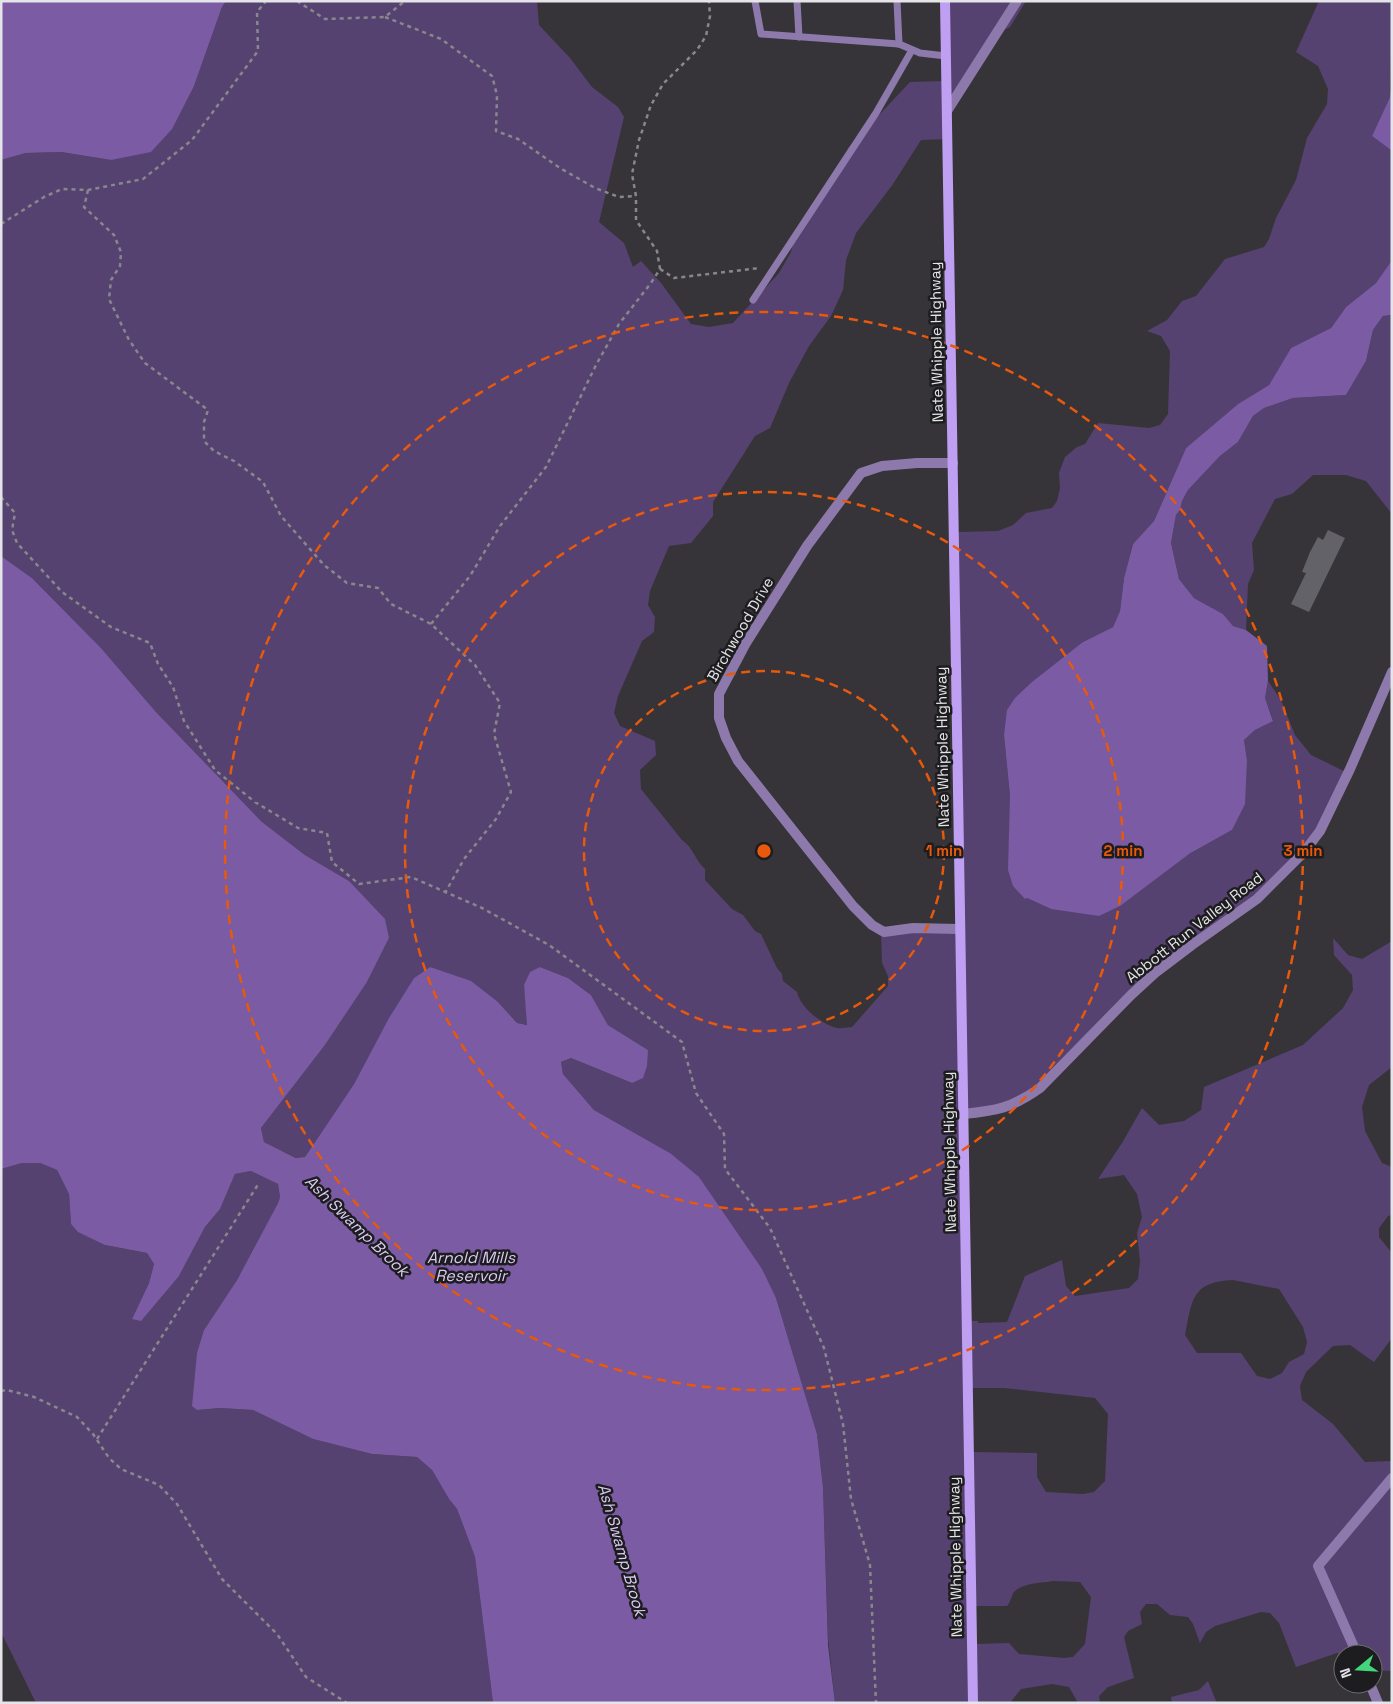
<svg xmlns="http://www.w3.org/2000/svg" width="1393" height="1704" viewBox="0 0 1393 1704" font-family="'Space Grotesk',sans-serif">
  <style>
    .green { fill: #554270; fill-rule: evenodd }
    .water { fill: #7a5ba4 }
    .building { fill: #646269 }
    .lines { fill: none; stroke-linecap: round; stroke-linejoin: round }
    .path { stroke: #89878c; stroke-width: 2.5; stroke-dasharray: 4 4; stroke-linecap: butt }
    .service { stroke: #8d79ac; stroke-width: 7 }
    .minor { stroke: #8d79ac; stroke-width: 10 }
    .tertiary { stroke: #8d79ac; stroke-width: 10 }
    .secondary { stroke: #bf9ff1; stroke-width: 10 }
    .ring { fill: none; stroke: #e8590c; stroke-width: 2.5; stroke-dasharray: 9 6 }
    .labels { text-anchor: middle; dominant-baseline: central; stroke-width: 5; stroke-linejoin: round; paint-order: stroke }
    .street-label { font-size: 15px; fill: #e5e4e8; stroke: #1d1c1e }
    .water-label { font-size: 16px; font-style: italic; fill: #dacbf4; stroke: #1d1c1e }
    .centre { fill: #e8590c; stroke: #1d1c1e; stroke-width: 2.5 }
    .ring-label { font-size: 15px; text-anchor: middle; font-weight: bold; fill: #e8590c; stroke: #1d1c1e; stroke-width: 5; stroke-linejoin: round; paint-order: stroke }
  </style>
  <rect width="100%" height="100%" fill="#363439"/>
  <g class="green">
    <path d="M226,1H537L539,25L570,58L592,87L618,107L624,117L599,222L624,243L633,267L641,261L661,283L691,324L709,327L733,323L779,273L791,252L796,230L849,147L910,82L944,81L948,1H1026L1010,27L1004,30L952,105L949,139L921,140L893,184L856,233L846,260L843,290L831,316L809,346L789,383L770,428L755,436L713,502V516L691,543L669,546L650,591L648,605L655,617L654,632L642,641L618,696L614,713L620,726L655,741L656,755L640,770L641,789L682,840C693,847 695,860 705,869V880L732,909L743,915L755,931L761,934L777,968L782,974L783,981L797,992C800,1007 821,1024 837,1028C841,1029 847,1027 852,1027L888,986V976L882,963L881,933L963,923L957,536L959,532L998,531L1013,525L1026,513L1052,508L1057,501L1060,488L1059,473L1065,457L1077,447L1085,444L1098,423L1149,428L1160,425L1168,414L1170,351L1161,336L1147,331L1167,320L1182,301L1196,296L1225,259L1264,247L1269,239L1276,218L1296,180L1307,138L1327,104L1328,89L1318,66L1296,52L1319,1H1392L1390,97L1372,136L1392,151V260L1376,283L1346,307L1331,328L1291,348L1269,385L1238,404L1186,448L1154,521L1133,544L1124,578L1120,611L1113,627L1083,642L1004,735L1010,796L1027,898L1051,909L1189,854L1232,830L1247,760L1244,740L1255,730L1273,720L1265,698L1268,681L1281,700L1295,735L1311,755L1348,773L1309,852L1120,1004L1032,1096L967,1113L970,1321H978V1323L1007,1322L1025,1276L1062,1260L1066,1286L1075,1296L1129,1288L1138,1279L1140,1261L1137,1233L1142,1217L1137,1194L1124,1175L1098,1179L1122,1143L1142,1108L1159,1125L1184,1121L1201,1110L1204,1087L1303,1045L1343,1008L1353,990L1352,975L1334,955L1333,938L1348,955L1362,959L1392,941V1067L1369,1085L1362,1107L1365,1131L1382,1163L1392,1167V1215L1388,1216L1379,1228V1237L1392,1253V1338L1374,1362L1350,1345L1333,1346L1306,1372L1300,1386L1302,1400L1333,1424L1365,1462L1392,1461V1671L1373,1670V1654H1343L1337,1653L1296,1667L1279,1623L1270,1613L1261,1612L1215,1626L1206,1632L1200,1643L1193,1624L1188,1617L1170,1615L1157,1604H1146L1140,1612L1142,1624L1128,1631L1124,1637L1134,1678L1108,1687L1099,1696L1100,1703H1078L1069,1687L1052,1684L1021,1689L1010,1703H835L828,1638L823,1487L817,1434L776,1298L670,1153L594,1110L563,1074L561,1062L571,1058L632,1083L648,1050L608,1025L591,995L568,978L540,967L524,985L528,1025L517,1023L498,1002L430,967L414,978L389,1019L354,1084L305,1157L297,1158L264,1142L261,1128L325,1045L367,982L389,938L349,881L305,855L262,822L156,712L101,648L32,578L1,556V160L26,153L61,152L111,160L194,86L222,7ZM1233,1280L1279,1289L1303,1327L1307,1342L1304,1354L1289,1362L1282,1373L1270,1379L1257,1376L1241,1353H1197L1185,1335C1192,1300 1191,1282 1233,1280ZM975,1388H1004L1095,1398L1108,1414L1105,1481L1094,1492L1083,1494L1046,1492L1037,1477V1453L972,1452L971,1389ZM1053,1581L1080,1582L1091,1597L1085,1644L1073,1657L1064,1658L1019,1654L1009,1643L976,1644V1606H1007C1011,1602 1011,1596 1014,1592C1022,1583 1042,1583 1053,1581Z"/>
    <polygon points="1392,315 1392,514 1366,481 1346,475 1313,475 1292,494 1275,499 1252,543 1254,570 1248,584 1246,630 1233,626 1223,614 1194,598 1179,579 1171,543 1176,515 1180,510 1182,501 1188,490 1220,456 1238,442 1253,416 1264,408 1293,398 1346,395 1366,361 1373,330 1383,316"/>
    <polygon points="22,1163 40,1163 57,1170 69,1194 71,1224 105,1245 147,1253 154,1264 149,1283 132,1319 179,1276 205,1227 220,1209 235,1174 251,1171 278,1184 280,1197 278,1203 237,1280 204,1330 197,1410 220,1408 253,1410 313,1439 372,1454 417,1457 432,1470 449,1499 457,1509 475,1557 493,1703 36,1703 1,1632 1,1169"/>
    <polygon points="1208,1681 1216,1701 1218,1703 1172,1703 1171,1697 1199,1690"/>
  </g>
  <g class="water">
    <polygon points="1,1 226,1 222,7 194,86 172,129 151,152 111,160 61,152 26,153 1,160"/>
    <polygon points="1392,82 1392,151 1372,136 1390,97"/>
    <polygon points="1392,260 1392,315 1383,316 1373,330 1366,361 1346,395 1293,398 1264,408 1253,416 1238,442 1220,456 1188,490 1182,501 1180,510 1176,515 1171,543 1179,579 1194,598 1223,614 1233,626 1246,630 1267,646 1268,681 1265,698 1273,721 1255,730 1244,740 1247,760 1245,804 1232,830 1189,854 1120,906 1099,916 1051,909 1027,898 1025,899 1013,886 1008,870 1010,796 1004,735 1007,710 1015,698 1032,682 1083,642 1113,627 1120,611 1124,578 1133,544 1154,521 1186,448 1238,404 1269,385 1291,348 1331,328 1346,307 1376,283"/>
    <polygon points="1,556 32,578 101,648 156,712 262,822 305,855 349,881 385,919 389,938 367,982 325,1045 261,1128 264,1142 296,1158 305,1157 354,1084 389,1018 414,978 430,967 471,981 498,1002 517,1023 527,1025 524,985 530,972 540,967 568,978 591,995 608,1025 648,1050 647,1066 643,1078 632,1083 571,1058 561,1062 563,1074 594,1110 670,1153 699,1177 762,1269 776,1298 817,1434 823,1487 828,1645 835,1703 493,1703 475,1557 457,1509 449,1499 432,1470 417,1457 372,1454 313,1439 253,1410 220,1408 197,1410 192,1406 197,1353 204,1330 237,1280 278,1203 280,1197 278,1184 251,1171 235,1174 220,1209 205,1227 179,1276 141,1321 132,1319 149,1283 154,1264 147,1253 105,1245 78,1232 71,1224 69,1194 57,1170 40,1163 22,1163 1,1169"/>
  </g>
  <polygon class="building" points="1328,530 1345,538 1309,612 1291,604 1306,573 1302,572 1310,552 1318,537 1323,540"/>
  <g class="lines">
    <g class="path">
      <polyline points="297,1 325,19 385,17 405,1"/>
      <polyline points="385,17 441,39 492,76 497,95 496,131 518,139 560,168 595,188 619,197 636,196"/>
      <polyline points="88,190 84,207 114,235 121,252 120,266 111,280 109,299 129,340 145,363 208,410 204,422 204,441 214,451 234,461 263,482 281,516 324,565 347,583 378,588 391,604 431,624 475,665 500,703 494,734 511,792 496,819 464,859 445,893"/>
      <polyline points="1,224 44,197 62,189 88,190 143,179 192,140 258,51 257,12 266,1"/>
      <polyline points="660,269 674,278 760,268"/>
      <polyline points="1,497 15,513 12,530 17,543 62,592 111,627 150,643 158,664 173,687 184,721 215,770 255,802 298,828 327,833 332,862 359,884 411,877 482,908 549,945 682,1042 696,1093 724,1134 725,1169 770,1228 824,1348 843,1424 851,1499 870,1565 876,1703"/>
      <polyline points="431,624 470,576 500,526 546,467 596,365 619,324 651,283 660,269 657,251 636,220 636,196 632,174 639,140 651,105 663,84 697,50 706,36 710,16 709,1"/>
      <polyline points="1,1391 7,1390 34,1397 77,1417 93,1434 109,1458 121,1469 159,1485 177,1504 222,1579 277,1634 306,1677 347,1703"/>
      <polyline points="97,1439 259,1183"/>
    </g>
    <g class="service">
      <polyline points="755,1 761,34 899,44 920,53 946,56"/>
      <polyline points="797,1 799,37"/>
      <polyline points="897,1 899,44"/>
      <polyline points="753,300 876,113 912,50"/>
    </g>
    <g class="minor">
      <polyline points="947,111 1017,1"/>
      <polyline points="953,463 917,463 882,466 861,473 807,546 746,643 719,694 719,718 726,738 738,761 853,906 872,925 884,932 913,928 959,929"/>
      <polyline points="1357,1654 1318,1566 1392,1478"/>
      <polyline points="1370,1684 1378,1703"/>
    </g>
    <path class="tertiary" d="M963,1114C996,1111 1012,1108 1040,1088L1131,995L1155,973L1192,945L1257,899L1304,852L1320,831L1350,769L1392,672"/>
    <polyline class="secondary" points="945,1 973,1703"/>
  </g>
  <g class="ring">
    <circle cx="764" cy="851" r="180"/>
    <circle cx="764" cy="851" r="359"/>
    <circle cx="764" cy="851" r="539"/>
  </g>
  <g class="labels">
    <g class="street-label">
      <text transform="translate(936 342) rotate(-91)">Nate Whipple Highway</text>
      <text transform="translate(740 629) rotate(-60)">Birchwood Drive</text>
      <text transform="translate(942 747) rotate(-91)">Nate Whipple Highway</text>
      <text transform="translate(1194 927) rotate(-38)">Abbott Run Valley Road</text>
      <text transform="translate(949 1152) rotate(-91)">Nate Whipple Highway</text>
      <text transform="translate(955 1557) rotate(-91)">Nate Whipple Highway</text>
    </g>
    <g class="water-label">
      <text transform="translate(357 1226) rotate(44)">Ash Swamp Brook</text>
      <text x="471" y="1257">Arnold Mills<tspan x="471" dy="18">Reservoir</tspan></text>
      <text transform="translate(622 1550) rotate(74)">Ash Swamp Brook</text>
    </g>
  </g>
  <circle cx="764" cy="851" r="8" class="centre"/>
  <g class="ring-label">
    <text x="944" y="856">1 min</text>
    <text x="1123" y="856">2 min</text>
    <text x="1303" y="856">3 min</text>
  </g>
  <rect width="1393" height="1704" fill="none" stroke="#e5e4e8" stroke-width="5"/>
  <g transform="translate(1358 1669) rotate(252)"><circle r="24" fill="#1d1c1e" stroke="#6d6c6f"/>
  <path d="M0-4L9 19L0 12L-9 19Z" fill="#43d77b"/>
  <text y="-8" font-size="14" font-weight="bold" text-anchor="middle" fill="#e5e4e8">N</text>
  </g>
</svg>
